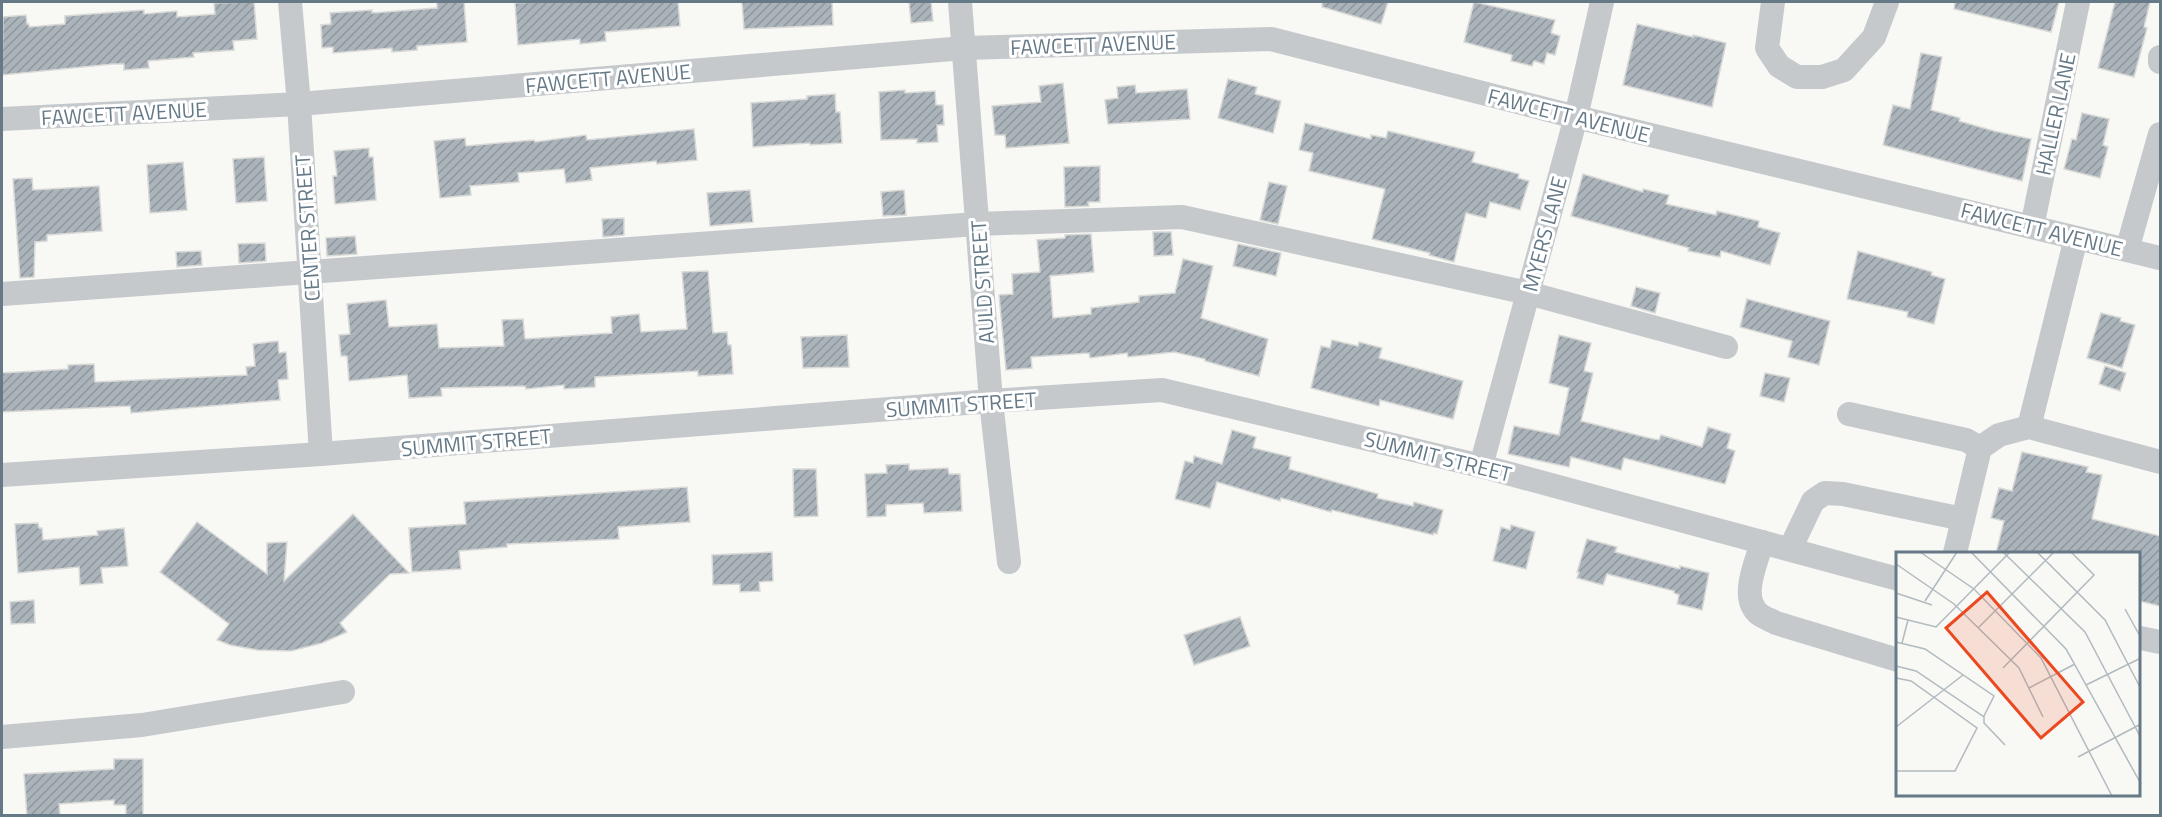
<svg xmlns="http://www.w3.org/2000/svg" width="2162" height="817" viewBox="0 0 2162 817" font-family="'Titillium Web',sans-serif">
  <style>
    .building { fill: url(#building-hatch); stroke: #d9d9d7; stroke-width: 1.5 }
    .lines { fill: none; stroke-linecap: round; stroke-linejoin: round }
    .minor { stroke: #c5c9cc; stroke-width: 24 }
    .labels { text-anchor: middle; dominant-baseline: central; stroke-width: 6; stroke-linejoin: round; paint-order: stroke }
    .street-label { font-size: 21px; fill: #657987; stroke: #fff }
    .inset-road { fill: none; stroke: #b0babf; stroke-width: 1.5 }
    .view { fill: #eb4921; fill-opacity: 0.15; stroke: #eb4921; stroke-width: 3 }
    .inset-edge { fill: none; stroke: #657987; stroke-width: 3 }
  </style>
  <defs>
    <pattern id="building-hatch" width="6" height="6" patternUnits="userSpaceOnUse" patternTransform="scale(1.5)"><rect width="6" height="6" fill="#abb4ba"/><path d="M-1 1l2-2M0 6l6-6M5 7l2-2" fill="none" stroke="#8f979d"/></pattern>
  </defs>
  <rect width="100%" height="100%" fill="#f8f8f5"/>
  <g class="building">
    <polygon points="254,2 257,39 233,41 234,50 193,53 194,57 148,61 149,68 124,70 124,64 113,64 2,75 3,17 26,15 27,24 29,24 29,27 65,24 65,16 144,10 144,14 177,11 177,17 215,14 214,3"/>
    <polygon points="437,2 464,2 467,42 417,46 417,50 392,52 392,48 333,53 333,47 322,48 321,25 331,24 330,13 372,10 372,13 437,8"/>
    <polygon points="536,2 678,2 680,26 605,32 606,41 580,44 580,39 518,45 515,3"/>
    <polygon points="742,2 832,2 833,25 744,29"/>
    <polygon points="909,2 931,2 933,21 911,23"/>
    <polygon points="1322,2 1388,2 1381,24 1322,7"/>
    <polygon points="1474,2 1555,20 1551,33 1560,36 1555,55 1547,53 1544,64 1534,61 1532,66 1511,61 1512,55 1464,42"/>
    <polygon points="1955,2 2059,2 2051,32 1954,9"/>
    <polygon points="2115,2 2150,2 2144,27 2147,28 2134,77 2098,68"/>
    <polygon points="1637,24 1693,37 1693,35 1726,43 1712,107 1623,85"/>
    <polygon points="1921,53 1942,57 1931,110 1960,118 1959,121 1994,131 2031,139 2022,181 1883,145 1893,105 1910,109"/>
    <polygon points="1228,79 1257,87 1255,94 1281,101 1273,133 1218,118"/>
    <polygon points="1063,83 1069,143 1006,148 1005,135 995,135 992,106 1041,102 1039,86"/>
    <polygon points="1135,85 1136,93 1187,89 1190,119 1108,124 1105,100 1118,98 1117,87"/>
    <polygon points="905,90 905,93 935,91 936,105 943,105 944,125 937,125 938,142 917,143 917,139 881,140 879,92"/>
    <polygon points="835,94 836,112 840,112 842,143 810,145 810,143 753,147 751,103 807,99 807,96"/>
    <polygon points="2082,113 2109,119 2103,145 2108,147 2100,178 2064,169 2072,139 2076,140"/>
    <polygon points="1305,123 1371,139 1371,135 1386,138 1388,131 1475,152 1472,162 1519,174 1518,178 1529,181 1520,210 1490,202 1486,218 1466,213 1454,262 1429,255 1430,253 1372,239 1385,189 1309,171 1313,153 1299,150"/>
    <polygon points="694,129 697,160 657,164 656,161 590,168 592,180 566,183 564,169 518,173 519,182 470,186 471,195 440,198 434,141 465,138 466,146 534,140 535,142 586,135 587,140"/>
    <polygon points="369,148 369,157 373,157 376,200 335,204 333,176 337,176 334,151"/>
    <polygon points="264,157 267,201 236,203 233,159"/>
    <polygon points="183,162 187,210 150,213 147,165"/>
    <polygon points="1100,166 1100,202 1088,202 1089,206 1065,207 1064,167"/>
    <polygon points="1583,174 1643,192 1643,189 1669,195 1666,204 1716,215 1717,211 1759,221 1758,227 1780,233 1770,265 1721,251 1720,257 1688,251 1689,248 1571,216"/>
    <polygon points="32,178 33,190 99,186 102,231 47,235 47,241 35,242 34,277 20,278 13,179"/>
    <polygon points="1269,182 1287,186 1278,224 1260,220"/>
    <polygon points="750,190 753,222 710,226 707,193"/>
    <polygon points="904,190 906,215 883,216 881,192"/>
    <polygon points="624,218 624,235 603,237 602,219"/>
    <polygon points="1153,232 1171,232 1173,255 1154,256"/>
    <polygon points="1091,234 1094,272 1050,276 1053,318 1091,314 1091,308 1139,302 1139,296 1175,293 1183,259 1213,266 1201,318 1268,339 1259,376 1205,361 1205,359 1174,352 1128,357 1127,353 1090,358 1089,353 1031,357 1032,368 1006,370 999,295 1013,294 1012,274 1040,272 1037,240 1065,238 1065,235"/>
    <polygon points="355,236 357,254 327,256 326,238"/>
    <polygon points="265,243 266,261 239,263 238,244"/>
    <polygon points="1238,244 1281,253 1276,276 1233,266"/>
    <polygon points="201,251 202,265 177,267 176,252"/>
    <polygon points="1858,251 1932,272 1931,275 1945,279 1934,324 1907,317 1908,312 1847,299"/>
    <polygon points="708,271 713,333 727,332 728,345 731,345 733,374 698,376 698,371 595,377 595,387 564,389 564,385 526,389 525,386 441,388 442,396 409,398 407,375 349,381 347,356 341,356 339,335 350,334 347,304 386,300 389,327 437,324 439,348 504,346 502,320 523,319 525,339 612,333 611,317 639,314 641,332 687,329 682,272"/>
    <polygon points="1636,287 1660,293 1655,313 1631,306"/>
    <polygon points="1747,299 1830,321 1819,365 1788,357 1792,341 1740,327"/>
    <polygon points="2101,313 2121,318 2120,321 2135,325 2122,368 2087,358"/>
    <polygon points="847,335 849,367 803,368 801,337"/>
    <polygon points="1559,335 1591,343 1584,371 1593,373 1581,421 1649,438 1659,440 1661,435 1702,447 1708,427 1731,434 1727,448 1735,451 1725,484 1624,458 1621,470 1571,457 1569,467 1508,454 1514,426 1559,435 1569,388 1549,383"/>
    <polygon points="1332,340 1358,346 1359,342 1382,348 1379,358 1463,381 1453,419 1380,400 1379,406 1311,388 1321,346 1330,348"/>
    <polygon points="278,341 279,353 286,352 288,379 278,380 280,400 131,413 130,406 2,412 2,373 68,369 68,365 94,364 95,382 247,375 246,367 255,366 253,344"/>
    <polygon points="2105,366 2126,373 2120,391 2099,384"/>
    <polygon points="1765,373 1790,378 1784,402 1760,396"/>
    <polygon points="1232,430 1256,437 1253,448 1291,457 1289,469 1378,494 1377,498 1413,506 1414,502 1443,510 1437,534 1434,533 1433,535 1332,510 1331,512 1281,498 1280,501 1217,482 1210,508 1175,499 1185,461 1193,463 1194,456 1222,464"/>
    <polygon points="2022,452 2088,467 2086,472 2102,475 2092,519 2160,536 2160,606 2139,601 2139,553 1996,553 2004,521 1991,518 1999,488 2012,491"/>
    <polygon points="909,464 909,470 948,468 949,474 960,474 962,511 924,513 923,503 886,505 886,516 867,517 865,474 887,473 886,465"/>
    <polygon points="793,469 816,469 818,516 794,517"/>
    <polygon points="687,487 690,522 618,527 619,539 507,544 507,547 459,551 461,569 412,572 409,528 466,524 464,502"/>
    <polygon points="353,514 409,573 390,574 340,623 347,632 322,643 291,651 257,650 230,645 217,640 229,624 160,572 197,522 267,574 267,543 287,542 284,581"/>
    <polygon points="38,523 39,528 42,528 43,540 98,535 97,531 124,528 128,566 101,568 103,583 80,585 79,567 18,573 15,524"/>
    <polygon points="1511,525 1535,532 1526,569 1493,561 1501,527 1510,530"/>
    <polygon points="1587,539 1617,547 1615,552 1680,569 1680,566 1709,573 1702,610 1677,604 1679,595 1674,593 1674,591 1607,574 1603,585 1577,578 1579,572 1577,572"/>
    <polygon points="772,552 773,581 759,582 760,591 740,592 740,584 713,585 712,555"/>
    <polygon points="34,600 35,623 11,624 10,602"/>
    <polygon points="1240,617 1250,646 1194,665 1184,635"/>
    <polygon points="114,759 143,759 143,816 126,816 126,805 114,805 114,800 59,804 60,816 27,816 24,774 114,769"/>
  </g>
  <g class="lines">
    <g class="minor">
      <polyline points="290,2 299,104 321,454"/>
      <polyline points="960,2 991,401 1009,562"/>
      <polyline points="1773,2 1767,48 1779,66 1797,77 1822,77 1844,70 1874,37 1887,2"/>
      <polyline points="2160,57 2160,62"/>
      <polyline points="2,119 299,104 964,48 1271,39 1576,117 2160,258"/>
      <polyline points="2032,227 2078,2"/>
      <polyline points="2127,250 2160,134"/>
      <polyline points="2,294 977,224 1182,217 1528,293 1726,347"/>
      <polyline points="1849,414 1966,440 1980,448"/>
      <polyline points="2029,427 2076,238"/>
      <polyline points="1481,466 1576,117 1602,2"/>
      <polyline points="2,475 321,454 991,401 1162,390 1481,466 1898,579"/>
      <path d="M1762,542C1757,562 1739,597 1759,614C1764,618 1771,620 1776,623L1898,660"/>
      <polyline points="1790,549 1813,501 1825,493 1843,494 1963,519"/>
      <polyline points="1955,553 1980,448 1999,435 2029,427 2160,462"/>
      <polyline points="2140,638 2160,642"/>
      <polyline points="2,737 142,725 343,692"/>
    </g>
  </g>
  <g class="labels">
    <g class="street-label">
      <text transform="translate(1093 44) rotate(-2)">FAWCETT AVENUE</text>
      <text transform="translate(608 78) rotate(-5)">FAWCETT AVENUE</text>
      <text transform="translate(124 113) rotate(-3)">FAWCETT AVENUE</text>
      <text transform="translate(2055 114) rotate(-78)">HALLER LANE</text>
      <text transform="translate(1569 115) rotate(14)">FAWCETT AVENUE</text>
      <text transform="translate(307 228) rotate(-94)">CENTER STREET</text>
      <text transform="translate(2042 229) rotate(14)">FAWCETT AVENUE</text>
      <text transform="translate(1544 234) rotate(-75)">MYERS LANE</text>
      <text transform="translate(982 282) rotate(-94)">AULD STREET</text>
      <text transform="translate(961 404) rotate(-4)">SUMMIT STREET</text>
      <text transform="translate(476 442) rotate(-5)">SUMMIT STREET</text>
      <text transform="translate(1438 456) rotate(14)">SUMMIT STREET</text>
    </g>
  </g>
  <g transform="translate(1896 552)">
    <rect width="244" height="244" fill="#f8f8f5"/>
    <path class="inset-road" d="M24,0L78,37L145,106L216,244M75,0L170,97L245,232M107,0L189,80L245,186M141,0L209,68L245,137M0,12L58,52L123,116L147,165M0,41L36,53M29,49L61,0M229,57L245,86M0,65L40,75L114,0M82,76L158,0M0,90L29,97L98,144L88,164M6,91L12,68M0,114L20,119L88,165V171L109,193M107,116L198,23L175,0M0,126L15,129L81,176L59,219H0M190,133L245,106M133,136L179,112M0,175L67,123M182,205L245,172"/>
    <path class="view" d="M91,40L187,150L145,186L50,76Z"/>
    <rect width="244" height="244" class="inset-edge"/>
  </g>
  <rect width="2162" height="817" fill="none" stroke="#657987" stroke-width="6"/>
</svg>
